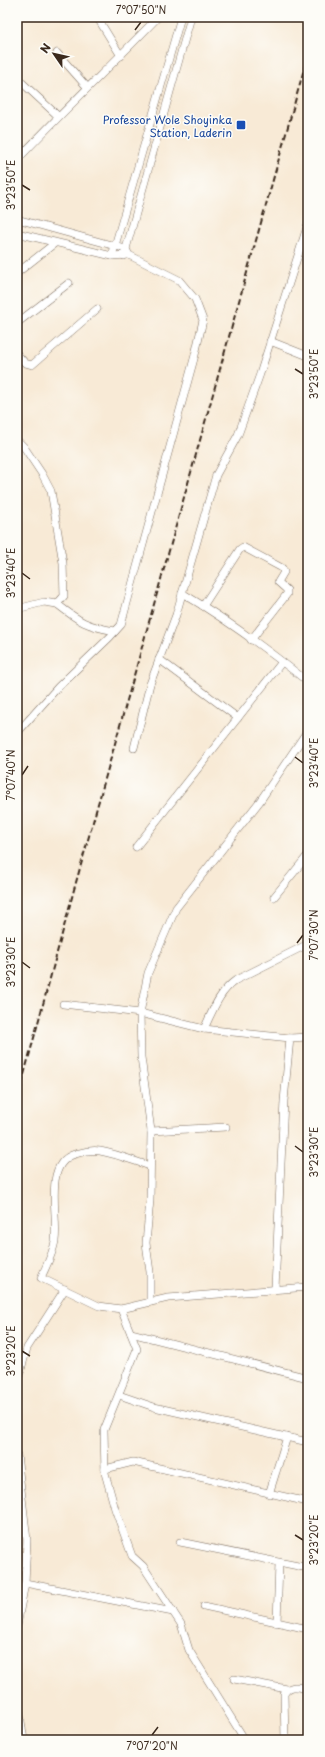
<svg xmlns="http://www.w3.org/2000/svg" width="325" height="1757" viewBox="0 0 325 1757" font-family="'Playpen Sans',sans-serif">
  <style>
    .lines { fill: none; stroke-linecap: round; stroke-linejoin: round }
    .minor-casing { stroke: #7d6d5e; stroke-width: 8 }
    .minor { stroke: #fff; stroke-width: 7 }
    .rail { stroke: #3b2a1e; stroke-width: 2; stroke-dasharray: 6 3; stroke-linecap: butt }
    .ticks { fill: none; stroke: #3b2a1e; stroke-width: 1.5 }
    .transit-dot { fill: #1a4fb4; stroke: #fdfcf7; stroke-width: 1.5 }
    .labels { text-anchor: middle; dominant-baseline: central; stroke-width: 3; stroke-linejoin: round; paint-order: stroke }
    .transit-label { font-size: 11px; fill: #164399; stroke: #fdfcf7; text-anchor: end }
    .neatline { fill: none; stroke: #3b2a1e; stroke-width: 1.5 }
    .ticks-label { font-size: 10px; text-anchor: middle; fill: #3b2a1e }
  </style>
  <rect width="100%" height="100%" fill="#fdfcf7"/>
  <filter id="ink" filterUnits="userSpaceOnUse"><feTurbulence type="fractalNoise" baseFrequency=".025" numOctaves="2"/><feDisplacementMap in="SourceGraphic" scale="8" xChannelSelector="R" yChannelSelector="G"/><feConvolveMatrix kernelMatrix="1 2 1 2 8 2 1 2 1" color-interpolation-filters="sRGB"/></filter>
  <filter id="wash" filterUnits="userSpaceOnUse"><feTurbulence type="fractalNoise" baseFrequency=".012" numOctaves="4" result="noise"/><feDisplacementMap in="SourceGraphic" scale="16" xChannelSelector="R" yChannelSelector="G"/><feGaussianBlur stdDeviation="0.9" result="paint"/><feColorMatrix in="noise" values="0 0 0 0 0 0 0 0 0 0 0 0 0 0 0 0 0 1.4 0 .05"/><feComposite in="paint" operator="in"/></filter>
  <g filter="url(#wash)">
    <rect width="100%" height="100%" fill="#f8ead6"/>
  </g>
  <g filter="url(#ink)">
    <g class="lines">
      <defs>
        <g id="minor">
          <polyline points="97,17 121,56"/>
          <polyline points="57,53 87,87"/>
          <polyline points="17,78 58,116"/>
          <path d="M17,160C63,111 112,65 158,17"/>
          <polyline points="17,219 126,249 129,255 179,280 195,299 203,320 195,355 121,625 110,637 58,687 17,733"/>
          <polyline points="17,233 112,256 127,255"/>
          <polyline points="112,256 181,17"/>
          <polyline points="124,256 191,17"/>
          <polyline points="17,273 55,243"/>
          <polyline points="17,323 69,283"/>
          <polyline points="270,341 308,356"/>
          <polyline points="17,354 25,363 32,365 97,309"/>
          <polyline points="17,440 24,447 42,474 51,491 63,563 64,596 57,604 44,602 17,609"/>
          <path d="M182,593C226,619 268,650 308,682"/>
          <path d="M57,604C80,622 86,626 115,631"/>
          <polyline points="203,606 240,549 243,547 282,568 284,572 278,582 287,590 287,594 251,640"/>
          <polyline points="159,659 238,718"/>
          <polyline points="134,748 150,684 176,615 216,475 238,435 260,374 308,224"/>
          <polyline points="136,847 282,662"/>
          <polyline points="274,897 308,855"/>
          <polyline points="63,1004 140,1013 204,1029 290,1038"/>
          <path d="M204,1029C213,1010 219,992 236,980L308,944"/>
          <polyline points="151,1131 226,1127"/>
          <path d="M150,1166C134,1161 117,1154 100,1151C94,1150 86,1151 79,1153C41,1160 59,1213 55,1241C53,1254 46,1266 41,1278L99,1306L121,1309L168,1298L308,1287"/>
          <polyline points="275,1288 284,1101 290,1038 308,1037"/>
          <polyline points="150,1302 150,1272 146,1243 150,1200 151,1131 141,1057 140,1013 148,973 176,908 260,801 308,730"/>
          <polyline points="121,1309 137,1349 104,1430 105,1473 115,1509 132,1556 143,1566 181,1624 189,1650 245,1740"/>
          <polyline points="131,1333 308,1378"/>
          <polyline points="17,1384 27,1348 65,1289"/>
          <polyline points="119,1395 154,1407 308,1442"/>
          <polyline points="17,1455 27,1540 25,1583 17,1626"/>
          <polyline points="105,1469 133,1462 308,1502"/>
          <polyline points="269,1494 287,1437"/>
          <polyline points="180,1542 308,1568"/>
          <polyline points="25,1583 173,1612"/>
          <polyline points="204,1606 308,1629"/>
          <polyline points="277,1623 279,1563"/>
          <polyline points="234,1679 287,1689"/>
          <polyline points="17,1697 24,1740"/>
          <path d="M285,1740L284,1694C290,1684 298,1687 308,1689"/>
        </g>
      </defs>
      <use href="#minor" class="minor-casing"/>
      <use href="#minor" class="minor"/>
      <polyline class="rail" points="17,1110 22,1082 75,886 308,55"/>
    </g>
  </g>
  <path class="ticks" d="M135,30L141,22M22,185L30,190M295,369L303,374M22,573L30,579M295,757L303,763M22,775L28,766M297,943L303,935M22,962L30,968M295,1146L303,1152M22,1351L30,1356M295,1535L303,1540M152,1735L158,1727"/>
  <rect class="transit-dot" x="236" y="120" width="10" height="10" rx="2"/>
  <g class="labels">
    <g class="transit-label">
      <text x="232" y="119">Professor Wole Shoyinka<tspan x="232" dy="13">Station, Laderin</tspan></text>
    </g>
  </g>
  <rect width="325" height="1757" fill="none" stroke="#fdfcf7" stroke-width="44"/>
  <g transform="translate(54 54) rotate(304)" stroke="#fdfcf7" stroke-width="3" paint-order="stroke">
  <path d="M0-3L7 15L0 10L-7 15Z" fill="#3b2a1e"/>
  <text y="-6" font-size="11" font-weight="bold" text-anchor="middle" fill="#3b2a1e">N</text>
  </g>
  <rect x="22" y="22" width="281" height="1713" class="neatline"/>
  <g class="ticks-label">
    <text x="141" y="14">7°07'50"N</text>
    <text transform="translate(11 185) rotate(-90)" y="4">3°23'50"E</text>
    <text transform="translate(314 374) rotate(-90)" y="4">3°23'50"E</text>
    <text transform="translate(11 573) rotate(-90)" y="4">3°23'40"E</text>
    <text transform="translate(314 763) rotate(-90)" y="4">3°23'40"E</text>
    <text transform="translate(11 775) rotate(-90)" y="4">7°07'40"N</text>
    <text transform="translate(314 935) rotate(-90)" y="4">7°07'30"N</text>
    <text transform="translate(11 962) rotate(-90)" y="4">3°23'30"E</text>
    <text transform="translate(314 1152) rotate(-90)" y="4">3°23'30"E</text>
    <text transform="translate(11 1351) rotate(-90)" y="4">3°23'20"E</text>
    <text transform="translate(314 1540) rotate(-90)" y="4">3°23'20"E</text>
    <text x="152" y="1750">7°07'20"N</text>
  </g>
</svg>
